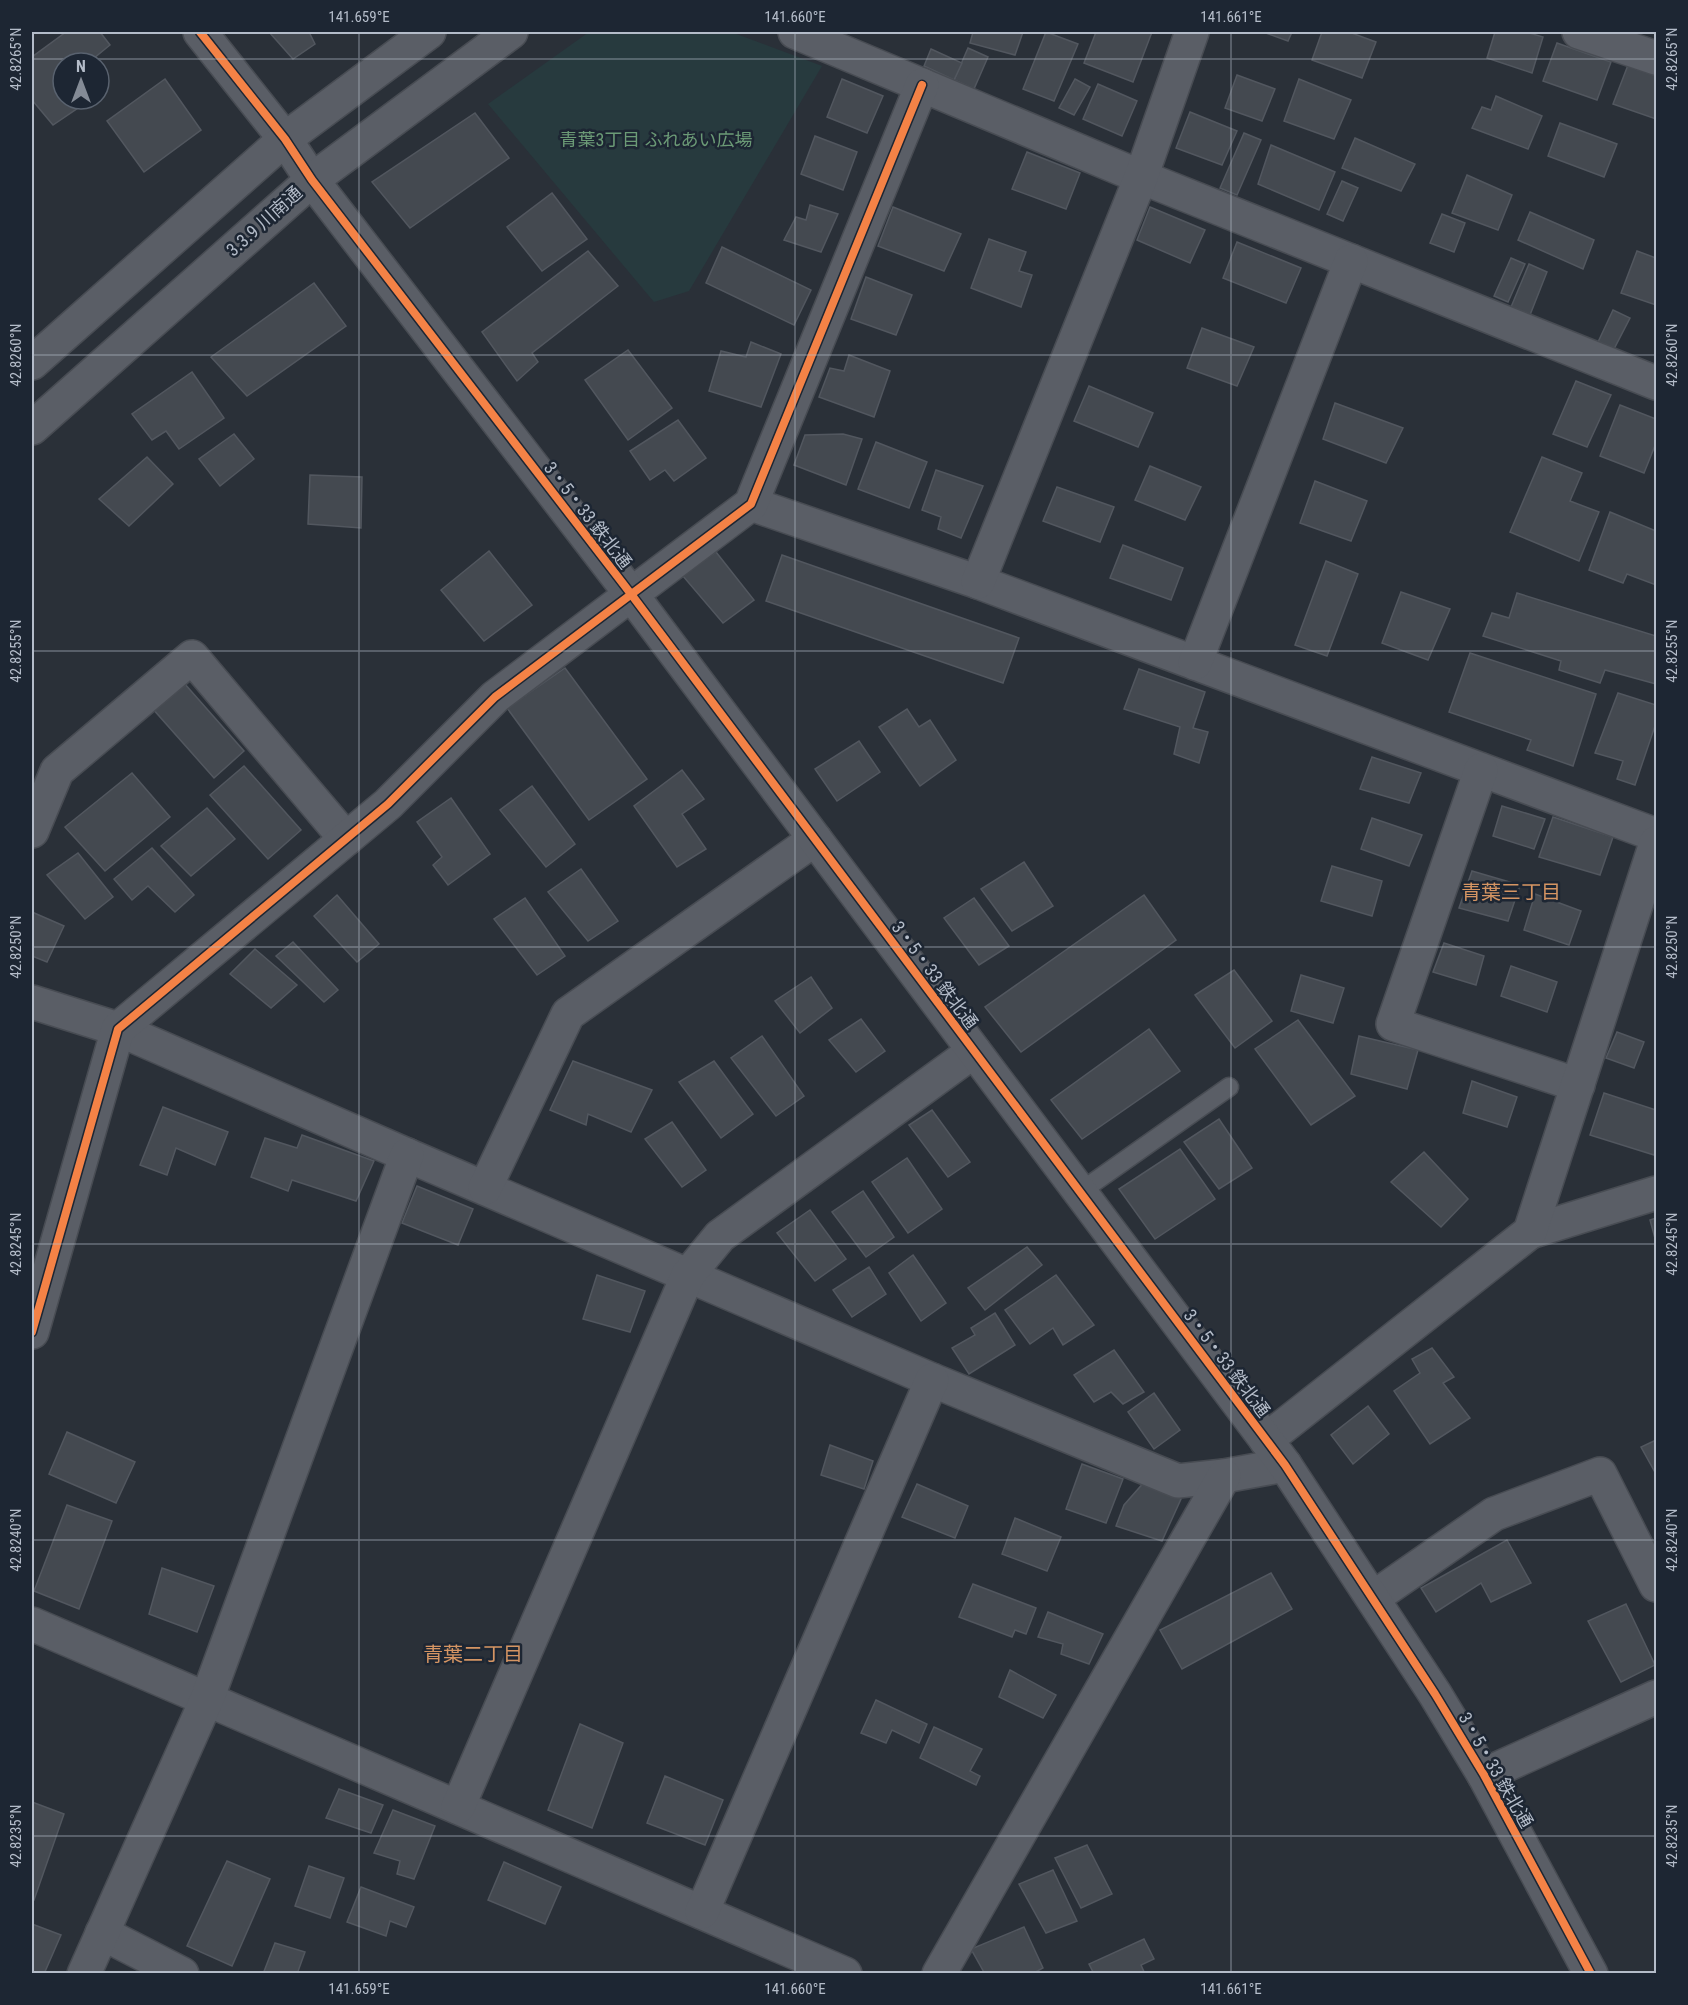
<svg xmlns="http://www.w3.org/2000/svg" width="1688" height="2005" viewBox="0 0 1688 2005" font-family="'Roboto Condensed','Noto Sans JP',sans-serif">
  <style>
    .green { fill: #273a3e }
    .building { fill: #444950; stroke: #52575f; stroke-width: 1.5 }
    .lines { fill: none; stroke-linecap: round; stroke-linejoin: round }
    .service-casing { stroke: #484c53; stroke-width: 21 }
    .minor-casing { stroke: #484c53; stroke-width: 36 }
    .tertiary-casing { stroke: #484c53; stroke-width: 36 }
    .service { stroke: #5a5e66; stroke-width: 18 }
    .minor { stroke: #5a5e66; stroke-width: 33 }
    .tertiary { stroke: #5a5e66; stroke-width: 33 }
    .cycleway-casing { stroke: #1d2633; stroke-width: 11 }
    .cycleway { stroke: #f48246; stroke-width: 8 }
    .ticks { fill: none; stroke: #b4bcc9; stroke-width: 1.5; stroke-opacity: 0.45 }
    .labels { text-anchor: middle; dominant-baseline: central; stroke-width: 5; stroke-linejoin: round; paint-order: stroke }
    .park-label { font-size: 18px; fill: #6b9a76; stroke: #1d2633 }
    .street-label { font-size: 18px; fill: #b4bcc9; stroke: #1d2633 }
    .neighbourhood-label { font-size: 20px; fill: #d59563; stroke: #1d2633 }
    .neatline { fill: none; stroke: #b4bcc9; stroke-width: 2 }
    .ticks-label { font-size: 15px; text-anchor: middle; fill: #b4bcc9 }
  </style>
  <rect width="100%" height="100%" fill="#2a3038"/>
  <polygon class="green" points="589,32 731,32 822,66 689,291 654,302 488,104"/>
  <g class="building">
    <polygon points="66,32 100,32 110,45 88,63 63,63 63,83 60,86 63,90 63,99 71,99 78,108 53,125 32,100 32,57"/>
    <polygon points="269,32 309,32 315,44 293,59"/>
    <polygon points="973,32 1023,32 1015,55 970,43"/>
    <polygon points="1046,32 1078,44 1054,101 1023,89"/>
    <polygon points="1096,32 1152,32 1133,82 1084,63"/>
    <polygon points="1263,32 1292,32 1288,41"/>
    <polygon points="1322,32 1349,32 1376,42 1362,78 1312,60"/>
    <polygon points="1495,32 1526,32 1543,37 1532,73 1487,58"/>
    <polygon points="1557,43 1611,62 1597,100 1543,81"/>
    <polygon points="968,48 988,57 974,89 954,80"/>
    <polygon points="931,49 962,63 954,80 924,66"/>
    <polygon points="1628,65 1656,76 1656,119 1613,104"/>
    <polygon points="1237,75 1275,89 1262,121 1225,108"/>
    <polygon points="165,79 201,130 144,172 107,121"/>
    <polygon points="842,79 883,96 867,133 827,117"/>
    <polygon points="1075,79 1090,87 1074,115 1059,108"/>
    <polygon points="1299,79 1351,100 1334,139 1284,121"/>
    <polygon points="1098,84 1137,101 1122,136 1083,119"/>
    <polygon points="1496,96 1542,116 1528,149 1472,128 1482,107 1491,110"/>
    <polygon points="1190,112 1237,131 1222,165 1176,148"/>
    <polygon points="475,113 509,158 410,228 372,182"/>
    <polygon points="1560,123 1617,144 1604,177 1548,156"/>
    <polygon points="1244,133 1261,140 1237,195 1220,188"/>
    <polygon points="815,136 857,152 843,190 801,174"/>
    <polygon points="1355,138 1415,164 1401,191 1342,168"/>
    <polygon points="1271,145 1335,172 1319,210 1258,184"/>
    <polygon points="1027,152 1080,173 1066,209 1012,189"/>
    <polygon points="1467,175 1512,195 1498,230 1452,213"/>
    <polygon points="1342,181 1358,188 1343,221 1327,214"/>
    <polygon points="552,193 587,239 542,271 507,227"/>
    <polygon points="810,205 838,214 821,252 784,240 796,217 806,220"/>
    <polygon points="893,207 961,234 944,271 878,246"/>
    <polygon points="1150,207 1205,230 1190,263 1137,240"/>
    <polygon points="1530,212 1594,240 1583,269 1518,240"/>
    <polygon points="1442,214 1465,223 1454,252 1430,243"/>
    <polygon points="989,239 1026,252 1019,271 1032,275 1021,307 971,288"/>
    <polygon points="1237,242 1301,268 1286,303 1223,278"/>
    <polygon points="722,247 811,290 794,325 706,283"/>
    <polygon points="588,251 618,286 532,353 538,362 517,381 482,332"/>
    <polygon points="1637,251 1656,258 1656,305 1621,293"/>
    <polygon points="1511,258 1525,264 1508,302 1494,296"/>
    <polygon points="1529,264 1547,272 1530,315 1511,307"/>
    <polygon points="866,277 912,295 896,335 851,319"/>
    <polygon points="314,283 346,326 247,396 211,357"/>
    <polygon points="1613,310 1630,318 1614,349 1598,342"/>
    <polygon points="1202,328 1254,347 1237,386 1187,368"/>
    <polygon points="751,342 781,354 761,407 709,391 721,351 746,357"/>
    <polygon points="628,350 672,408 628,440 585,380"/>
    <polygon points="849,355 890,371 874,417 819,397 830,368 844,371"/>
    <polygon points="192,372 224,418 179,449 166,431 152,440 132,414"/>
    <polygon points="1576,381 1611,395 1587,447 1553,434"/>
    <polygon points="1089,386 1153,413 1138,447 1074,421"/>
    <polygon points="1335,403 1403,428 1386,463 1323,439"/>
    <polygon points="1620,405 1656,419 1656,443 1644,473 1600,456"/>
    <polygon points="678,420 706,458 674,481 665,470 650,480 630,451"/>
    <polygon points="234,434 254,459 220,486 199,459"/>
    <polygon points="843,434 862,439 846,485 794,465 805,435"/>
    <polygon points="876,442 927,462 909,508 858,489"/>
    <polygon points="147,457 173,484 129,526 99,499"/>
    <polygon points="1542,457 1582,473 1570,501 1599,512 1579,561 1510,532"/>
    <polygon points="1150,466 1201,487 1185,520 1135,500"/>
    <polygon points="936,470 983,486 961,538 938,529 941,517 922,510"/>
    <polygon points="310,475 362,477 361,528 308,524"/>
    <polygon points="1315,481 1367,501 1351,541 1300,523"/>
    <polygon points="1057,487 1114,507 1100,542 1043,521"/>
    <polygon points="1610,512 1656,531 1656,585 1627,574 1623,583 1589,570"/>
    <polygon points="1123,545 1183,568 1171,600 1110,578"/>
    <polygon points="489,551 532,605 484,641 441,590"/>
    <polygon points="716,552 754,600 723,623 682,575"/>
    <polygon points="782,555 1019,638 1003,683 766,601"/>
    <polygon points="1326,561 1358,574 1327,656 1295,645"/>
    <polygon points="1401,592 1450,609 1428,660 1382,643"/>
    <polygon points="1517,593 1656,636 1656,684 1605,670 1600,683 1559,670 1561,661 1483,636 1492,613 1509,618"/>
    <polygon points="1470,653 1596,694 1573,766 1527,750 1531,740 1449,712"/>
    <polygon points="565,668 647,779 589,820 507,708"/>
    <polygon points="1139,669 1205,692 1193,728 1208,732 1199,763 1174,754 1180,727 1124,709"/>
    <polygon points="184,683 244,751 214,778 152,708"/>
    <polygon points="1618,693 1656,705 1656,723 1635,785 1617,779 1623,761 1595,753"/>
    <polygon points="907,709 919,727 930,720 956,760 920,786 879,727"/>
    <polygon points="859,741 880,772 837,801 815,769"/>
    <polygon points="1372,757 1421,773 1409,803 1360,789"/>
    <polygon points="244,766 301,830 268,859 210,795"/>
    <polygon points="682,770 704,799 682,814 706,849 677,867 634,806"/>
    <polygon points="132,773 170,817 105,871 65,827"/>
    <polygon points="532,786 575,844 546,867 500,810"/>
    <polygon points="451,798 490,854 448,885 433,865 442,857 417,822"/>
    <polygon points="1502,806 1545,819 1534,849 1493,836"/>
    <polygon points="207,808 235,839 191,876 161,846"/>
    <polygon points="1553,817 1613,837 1600,875 1539,857"/>
    <polygon points="1372,818 1422,835 1409,866 1361,849"/>
    <polygon points="152,848 194,895 175,912 148,886 132,900 114,879"/>
    <polygon points="78,853 113,897 85,919 47,875"/>
    <polygon points="1024,862 1053,906 1012,931 981,889"/>
    <polygon points="1332,866 1382,881 1372,916 1321,901"/>
    <polygon points="581,869 618,921 588,941 548,892"/>
    <polygon points="1472,871 1520,885 1508,921 1459,908"/>
    <polygon points="1535,894 1581,911 1569,945 1524,930"/>
    <polygon points="337,895 379,944 357,962 314,916"/>
    <polygon points="1144,895 1176,940 1021,1052 985,1007"/>
    <polygon points="525,898 565,956 537,975 494,919"/>
    <polygon points="974,898 1009,946 979,965 944,918"/>
    <polygon points="32,912 64,926 47,962 32,956"/>
    <polygon points="293,942 338,990 324,1002 276,956"/>
    <polygon points="1444,943 1484,956 1476,985 1433,972"/>
    <polygon points="255,949 297,985 271,1008 230,974"/>
    <polygon points="1511,966 1557,982 1547,1012 1501,996"/>
    <polygon points="1234,970 1272,1021 1235,1048 1195,995"/>
    <polygon points="1301,975 1344,988 1333,1023 1291,1011"/>
    <polygon points="811,977 832,1008 800,1033 775,1001"/>
    <polygon points="861,1019 885,1051 856,1072 829,1040"/>
    <polygon points="1298,1020 1355,1096 1311,1125 1255,1049"/>
    <polygon points="1149,1029 1180,1071 1082,1139 1051,1100"/>
    <polygon points="1617,1032 1644,1042 1634,1068 1606,1058"/>
    <polygon points="762,1036 804,1096 776,1116 731,1058"/>
    <polygon points="1359,1036 1418,1050 1407,1089 1351,1074"/>
    <polygon points="573,1061 652,1090 631,1132 588,1114 586,1125 550,1110"/>
    <polygon points="714,1061 753,1114 721,1138 679,1082"/>
    <polygon points="1472,1081 1517,1097 1507,1127 1463,1113"/>
    <polygon points="1604,1093 1656,1110 1656,1149 1654,1155 1590,1135"/>
    <polygon points="163,1107 228,1132 215,1165 176,1148 167,1175 140,1165"/>
    <polygon points="932,1110 970,1162 948,1177 909,1125"/>
    <polygon points="1219,1119 1252,1168 1219,1189 1184,1142"/>
    <polygon points="672,1122 706,1170 682,1187 645,1139"/>
    <polygon points="302,1135 374,1161 356,1201 292,1180 288,1191 251,1177 265,1138 297,1148"/>
    <polygon points="1180,1149 1215,1199 1155,1239 1119,1189"/>
    <polygon points="1424,1152 1468,1199 1441,1227 1391,1182"/>
    <polygon points="907,1158 942,1209 908,1233 872,1182"/>
    <polygon points="417,1186 473,1209 458,1245 402,1223"/>
    <polygon points="863,1191 894,1237 866,1257 832,1212"/>
    <polygon points="810,1210 846,1259 815,1281 777,1233"/>
    <polygon points="1656,1218 1656,1242 1650,1220"/>
    <polygon points="1027,1247 1042,1265 985,1310 968,1288"/>
    <polygon points="913,1255 946,1303 921,1321 889,1273"/>
    <polygon points="869,1267 886,1294 852,1317 833,1290"/>
    <polygon points="597,1275 645,1291 630,1332 583,1319"/>
    <polygon points="1056,1275 1094,1325 1063,1345 1053,1328 1030,1344 1005,1310"/>
    <polygon points="995,1313 1015,1345 969,1374 952,1348 975,1335 971,1328"/>
    <polygon points="1432,1348 1454,1377 1443,1383 1470,1418 1430,1444 1394,1391 1420,1373 1412,1359"/>
    <polygon points="1114,1350 1144,1392 1123,1404 1111,1392 1094,1402 1074,1375"/>
    <polygon points="1154,1393 1180,1430 1154,1449 1128,1412"/>
    <polygon points="1368,1406 1389,1434 1353,1464 1331,1435"/>
    <polygon points="67,1432 135,1462 116,1503 49,1474"/>
    <polygon points="1656,1440 1656,1474 1641,1447"/>
    <polygon points="830,1445 873,1461 864,1489 821,1475"/>
    <polygon points="1082,1464 1123,1479 1106,1523 1066,1509"/>
    <polygon points="1146,1480 1181,1499 1162,1541 1116,1526 1124,1505"/>
    <polygon points="917,1484 968,1506 955,1538 902,1517"/>
    <polygon points="67,1505 112,1521 79,1609 34,1591"/>
    <polygon points="1015,1518 1061,1537 1047,1571 1002,1554"/>
    <polygon points="1507,1540 1531,1583 1491,1602 1481,1583 1436,1612 1421,1588"/>
    <polygon points="162,1568 214,1586 197,1632 149,1614"/>
    <polygon points="1271,1573 1292,1609 1182,1669 1160,1630"/>
    <polygon points="973,1584 1036,1608 1026,1634 1015,1630 1012,1637 959,1617"/>
    <polygon points="1626,1604 1655,1665 1621,1682 1588,1621"/>
    <polygon points="1048,1612 1103,1634 1089,1664 1061,1654 1063,1644 1038,1637"/>
    <polygon points="1010,1670 1056,1695 1043,1718 999,1697"/>
    <polygon points="876,1700 927,1724 919,1743 892,1730 886,1743 861,1733"/>
    <polygon points="580,1724 623,1743 592,1828 548,1810"/>
    <polygon points="934,1727 982,1749 970,1771 980,1776 976,1785 920,1758"/>
    <polygon points="665,1776 723,1800 705,1845 647,1823"/>
    <polygon points="339,1789 383,1805 371,1833 326,1818"/>
    <polygon points="32,1802 64,1814 34,1900 32,1899"/>
    <polygon points="393,1810 435,1826 414,1879 397,1874 400,1861 374,1853"/>
    <polygon points="1087,1845 1112,1894 1081,1908 1055,1858"/>
    <polygon points="227,1861 270,1879 232,1966 187,1946"/>
    <polygon points="504,1862 561,1887 545,1924 488,1900"/>
    <polygon points="309,1866 344,1878 330,1918 295,1906"/>
    <polygon points="1053,1870 1077,1921 1046,1933 1019,1884"/>
    <polygon points="361,1887 414,1907 406,1927 390,1921 386,1936 347,1922"/>
    <polygon points="32,1924 61,1935 44,1974 32,1973"/>
    <polygon points="1024,1927 1043,1968 1032,1974 985,1974 971,1949"/>
    <polygon points="1144,1939 1154,1959 1141,1965 1145,1974 1094,1974 1089,1964"/>
    <polygon points="275,1943 305,1952 297,1974 263,1974"/>
  </g>
  <g class="lines">
    <defs>
      <polyline id="service" points="1080,1192 1229,1087"/>
      <g id="minor">
        <polyline points="795,32 1141,177 1656,383"/>
        <polyline points="1579,32 1656,58"/>
        <polyline points="751,504 978,582 1656,835"/>
        <polyline points="978,582 1141,177 1192,32"/>
        <polyline points="1195,663 1351,261"/>
        <polyline points="1481,770 1393,1024 1578,1085"/>
        <polyline points="32,831 57,771 192,657 346,839"/>
        <polyline points="32,1002 118,1029 407,1155 932,1380 1178,1481 1224,1476 1285,1465"/>
        <polyline points="485,1188 568,1014 815,839"/>
        <polyline points="1530,1232 1656,1193"/>
        <polyline points="32,1332 118,1029 388,804 495,697 751,504 922,85"/>
        <polyline points="1266,1440 1530,1232 1656,843"/>
        <polyline points="1373,1598 1494,1514 1600,1474 1656,1585"/>
        <polyline points="32,1624 845,1974"/>
        <polyline points="1484,1775 1656,1697"/>
        <polyline points="458,1807 688,1275 720,1236 974,1051"/>
        <polyline points="702,1912 932,1380"/>
        <polyline points="102,1933 182,1974"/>
        <polyline points="84,1974 207,1699 407,1155"/>
        <polyline points="939,1974 1224,1476"/>
      </g>
      <g id="tertiary">
        <polyline points="200,32 285,139 312,180 631,594 1285,1465 1435,1694 1484,1775 1591,1974"/>
        <polyline points="32,363 285,139 429,32"/>
        <polyline points="32,428 312,180 511,32"/>
      </g>
    </defs>
    <use href="#service" class="service-casing"/>
    <use href="#minor" class="minor-casing"/>
    <use href="#tertiary" class="tertiary-casing"/>
    <use href="#service" class="service"/>
    <use href="#minor" class="minor"/>
    <use href="#tertiary" class="tertiary"/>
    <defs>
      <g id="cycleway">
        <polyline points="200,32 285,139 312,180 631,594 1285,1465 1435,1694 1484,1775 1591,1974"/>
        <polyline points="32,1332 118,1029 388,804 495,697 751,504 922,85"/>
      </g>
    </defs>
    <use href="#cycleway" class="cycleway-casing"/>
    <use href="#cycleway" class="cycleway"/>
  </g>
  <path class="ticks" d="M359,32V1974M795,32V1974M1231,32V1974M32,59H1656M32,355H1656M32,651H1656M32,947H1656M32,1244H1656M32,1540H1656M32,1836H1656"/>
  <g class="labels">
    <g class="park-label">
      <text x="656" y="139">青葉3丁目 ふれあい広場</text>
    </g>
    <g class="street-label">
      <text transform="translate(264 221) rotate(-42)">3.3.9 川南通</text>
      <text transform="translate(588 515) rotate(52)">3・5・33 鉄北通</text>
      <text transform="translate(935 975) rotate(53)">3・5・33 鉄北通</text>
      <text transform="translate(1227 1363) rotate(53)">3・5・33 鉄北通</text>
      <text transform="translate(1496 1770) rotate(60)">3・5・33 鉄北通</text>
    </g>
    <g class="neighbourhood-label">
      <text x="1511" y="892">青葉三丁目</text>
      <text x="473" y="1654">青葉二丁目</text>
    </g>
  </g>
  <rect width="1688" height="2005" fill="none" stroke="#1d2633" stroke-width="66"/>
  <g transform="translate(81 81)"><circle r="28" fill="#1d2633" stroke="#59626f" stroke-width="1.5"/>
  <path d="M0-4.5L10 22L0 15L-10 22Z" fill="#848b96"/>
  <text y="-9" font-size="16" font-weight="bold" text-anchor="middle" fill="#b4bcc9">N</text>
  </g>
  <rect x="33" y="33" width="1622" height="1939" class="neatline"/>
  <g class="ticks-label">
    <text x="359" y="22">141.659°E</text>
    <text x="795" y="22">141.660°E</text>
    <text x="1231" y="22">141.661°E</text>
    <text transform="translate(16 59) rotate(-90)" y="5">42.8265°N</text>
    <text transform="translate(1672 59) rotate(-90)" y="5">42.8265°N</text>
    <text transform="translate(16 355) rotate(-90)" y="5">42.8260°N</text>
    <text transform="translate(1672 355) rotate(-90)" y="5">42.8260°N</text>
    <text transform="translate(16 651) rotate(-90)" y="5">42.8255°N</text>
    <text transform="translate(1672 651) rotate(-90)" y="5">42.8255°N</text>
    <text transform="translate(16 947) rotate(-90)" y="5">42.8250°N</text>
    <text transform="translate(1672 947) rotate(-90)" y="5">42.8250°N</text>
    <text transform="translate(16 1244) rotate(-90)" y="5">42.8245°N</text>
    <text transform="translate(1672 1244) rotate(-90)" y="5">42.8245°N</text>
    <text transform="translate(16 1540) rotate(-90)" y="5">42.8240°N</text>
    <text transform="translate(1672 1540) rotate(-90)" y="5">42.8240°N</text>
    <text transform="translate(16 1836) rotate(-90)" y="5">42.8235°N</text>
    <text transform="translate(1672 1836) rotate(-90)" y="5">42.8235°N</text>
    <text x="359" y="1994">141.659°E</text>
    <text x="795" y="1994">141.660°E</text>
    <text x="1231" y="1994">141.661°E</text>
  </g>
</svg>
